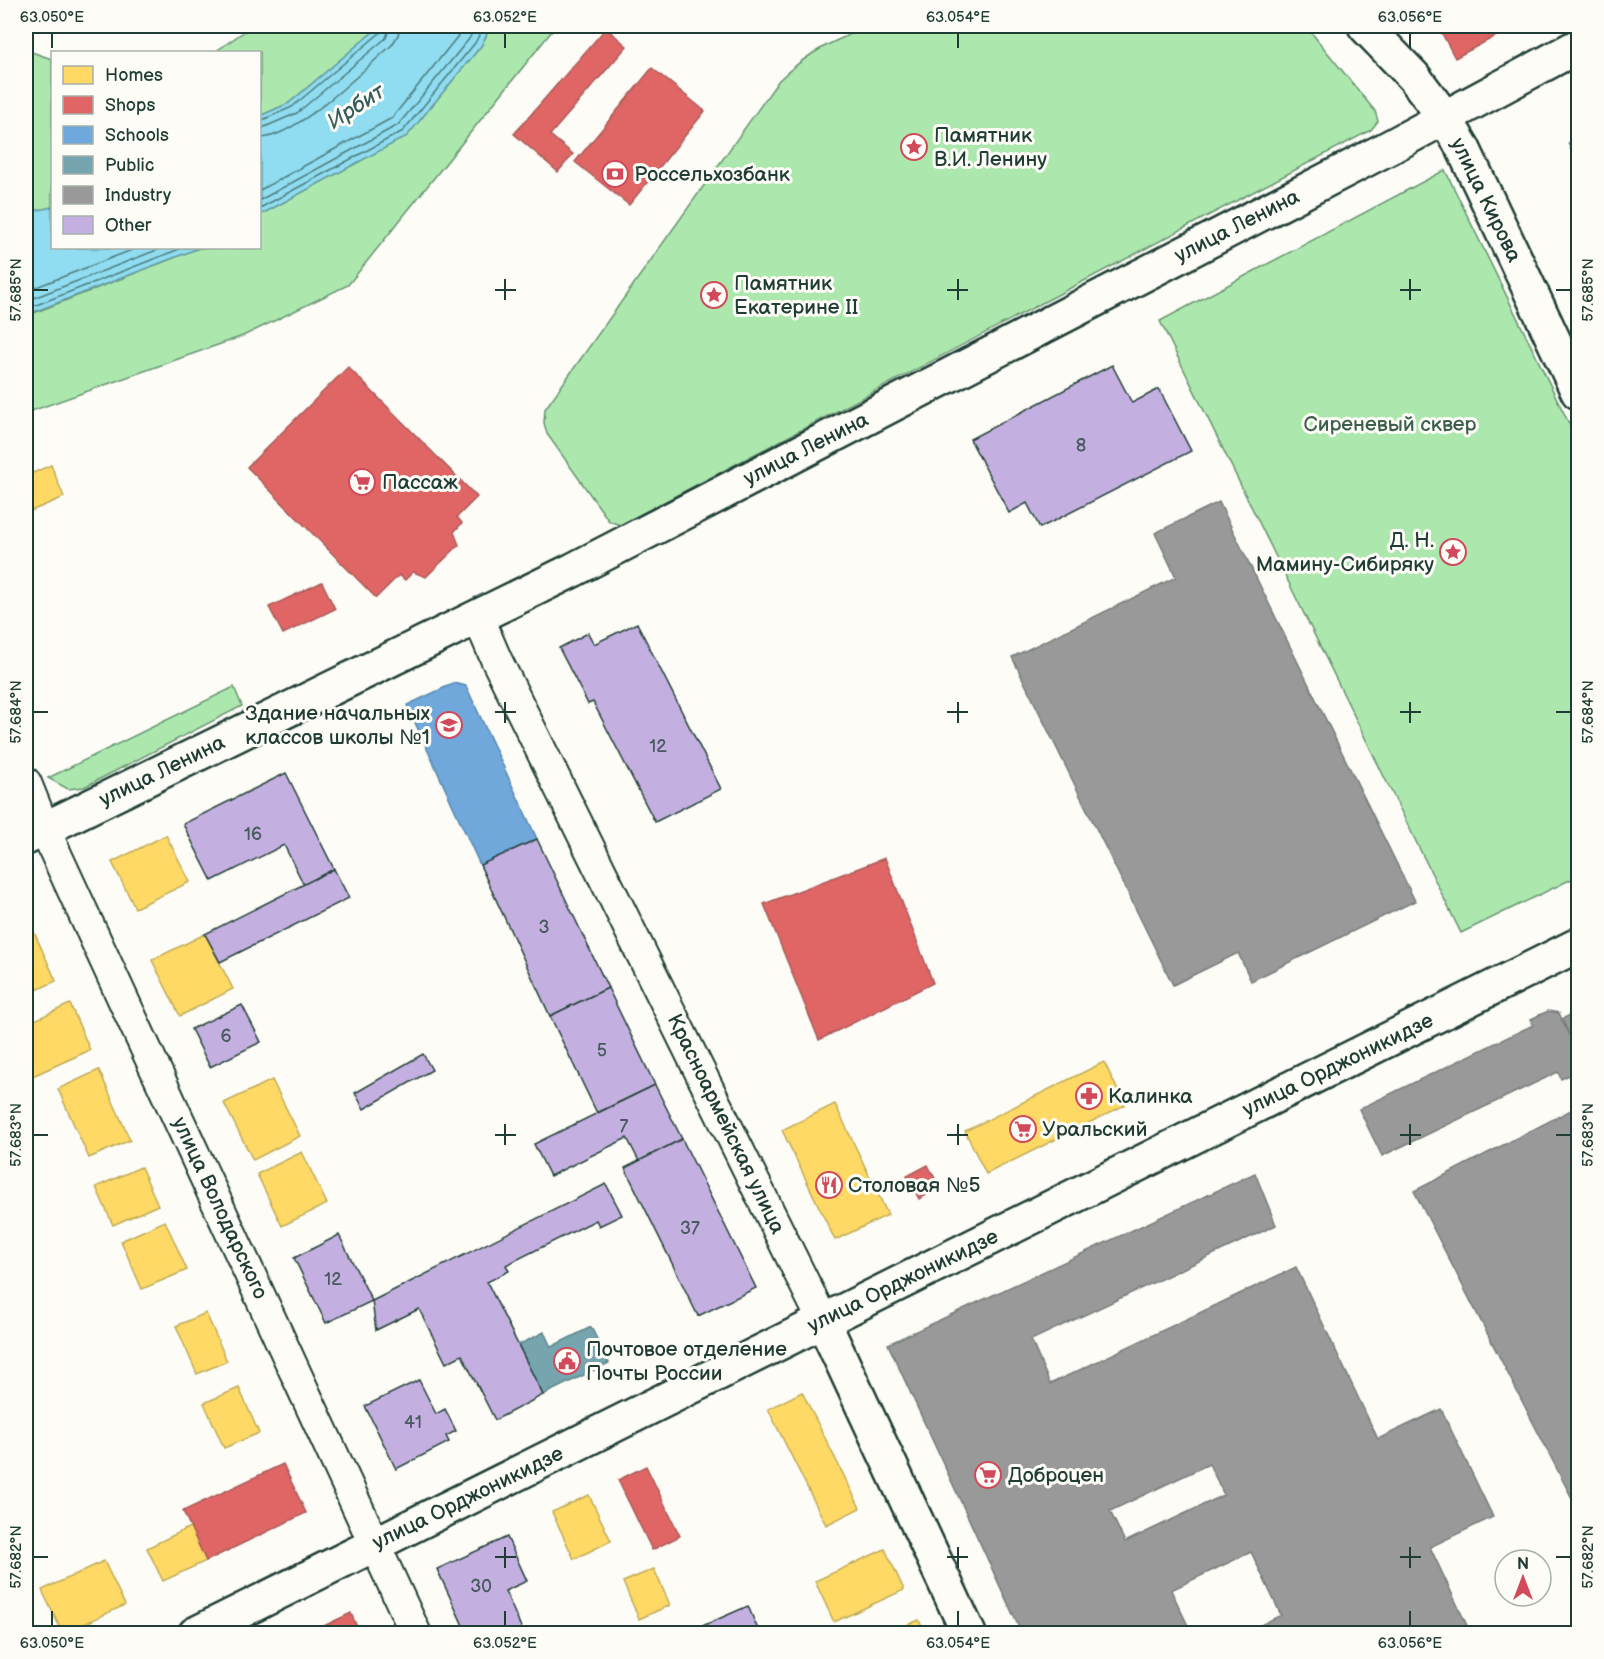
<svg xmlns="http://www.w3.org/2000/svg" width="1604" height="1659" viewBox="0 0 1604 1659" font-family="'Balsamiq Sans',sans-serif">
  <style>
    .green { fill: #ace8ad; stroke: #669270; stroke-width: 1.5 }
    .water { fill: #90dcf0; stroke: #639ca5; stroke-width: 1.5 }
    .homes { fill: #ffd966; stroke: #bcaa57; stroke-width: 1.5 }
    .shops { fill: #e06666; stroke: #a65a57; stroke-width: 1.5 }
    .schools { fill: #6fa8dc; stroke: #5788aa; stroke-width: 1.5 }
    .public { fill: #76a5af; stroke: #5c868a; stroke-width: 1.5 }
    .industry { fill: #999; stroke: #747d7b; stroke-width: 1.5; fill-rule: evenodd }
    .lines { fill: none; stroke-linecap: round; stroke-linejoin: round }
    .shore { stroke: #4c7d7f; stroke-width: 1.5 }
    .building { fill: #c4b0e0; stroke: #1f3d34; stroke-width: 1.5 }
    .street-casing { stroke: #1f3d34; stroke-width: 34 }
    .secondary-casing { stroke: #1f3d34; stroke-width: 38 }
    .primary-casing { stroke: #1f3d34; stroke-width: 38 }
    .street { stroke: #fdfcf7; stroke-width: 30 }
    .secondary { stroke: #fdfcf7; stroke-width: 33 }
    .primary { stroke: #fdfcf7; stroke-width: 33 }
    .ticks { fill: none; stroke: #1f3d34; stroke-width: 2 }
    .labels { text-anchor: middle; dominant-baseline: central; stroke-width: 6; stroke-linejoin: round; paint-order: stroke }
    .number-label { font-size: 18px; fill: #485a5f }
    .poi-label { font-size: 21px; fill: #1f3d34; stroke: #fdfcf7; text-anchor: start }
    .street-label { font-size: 21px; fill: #1f3d34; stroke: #fdfcf7 }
    .park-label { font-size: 21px; fill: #3b5f4c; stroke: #fdfcf7 }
    .water-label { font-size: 22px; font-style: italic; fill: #365d5a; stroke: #fdfcf7 }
    .neatline { fill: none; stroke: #1f3d34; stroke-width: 2 }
    .ticks-label { font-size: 15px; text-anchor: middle; fill: #1f3d34 }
  </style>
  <rect width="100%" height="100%" fill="#fdfcf7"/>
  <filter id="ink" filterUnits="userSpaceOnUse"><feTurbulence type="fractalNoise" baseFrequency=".0167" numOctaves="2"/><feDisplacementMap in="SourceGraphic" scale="12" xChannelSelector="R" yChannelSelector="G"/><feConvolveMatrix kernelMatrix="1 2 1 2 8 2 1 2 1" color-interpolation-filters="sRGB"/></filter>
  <g filter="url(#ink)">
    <g class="green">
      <polygon points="252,26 380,26 289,103 260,116 260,52 215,52"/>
      <polygon points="491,26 556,26 348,285 243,336 26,413 26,316 199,248 260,248 260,215 407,136 481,46"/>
      <path d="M874,26H1306L1375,111L1378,121L1371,130L620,525L609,521L547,434L544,423L545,409L779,80C810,51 835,39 874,26Z"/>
      <polygon points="26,50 52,59 52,207 26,213"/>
      <polygon points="1445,170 1578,442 1578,876 1461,933 1160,321"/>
      <polygon points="234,687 242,706 84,787 68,789 48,778"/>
    </g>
    <g class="water">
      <polygon points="380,26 491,26 481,46 407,136 260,215 260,116 289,103"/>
      <polygon points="52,207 52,248 199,248 26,315 26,213"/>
    </g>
    <g class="homes">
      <polygon points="51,465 64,497 26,513 26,476"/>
      <polygon points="166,835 190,882 135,908 112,862"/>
      <polygon points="26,914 56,981 26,995"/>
      <polygon points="205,934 233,989 180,1016 152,960"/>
      <polygon points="70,1004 90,1050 26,1079 26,1024"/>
      <polygon points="1104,1062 1125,1105 986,1174 965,1131"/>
      <polygon points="99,1070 130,1140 89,1158 58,1089"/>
      <polygon points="272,1080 300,1136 253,1160 224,1103"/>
      <polygon points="835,1104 888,1215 835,1240 782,1130"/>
      <polygon points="302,1152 327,1204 282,1226 257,1174"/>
      <polygon points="141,1167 158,1205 113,1225 96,1187"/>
      <polygon points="165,1221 187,1270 142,1289 121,1241"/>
      <polygon points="206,1313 227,1361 197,1374 176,1326"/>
      <polygon points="239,1388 259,1433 224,1448 204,1403"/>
      <polygon points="802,1392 860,1508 826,1525 768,1409"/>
      <polygon points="589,1495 611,1541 574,1559 552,1512"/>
      <polygon points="190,1527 206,1561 163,1581 147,1548"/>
      <polygon points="885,1549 904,1590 834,1622 815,1581"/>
      <polygon points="104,1561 125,1605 63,1634 42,1590"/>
      <polygon points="654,1569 670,1605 639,1619 623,1582"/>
      <polygon points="919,1620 925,1634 886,1634"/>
    </g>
    <g class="shops">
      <polygon points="1438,26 1515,26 1455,58"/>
      <polygon points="606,28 627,46 550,135 573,154 558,172 514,134"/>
      <polygon points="652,68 705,111 629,205 575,162"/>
      <polygon points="348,367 477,497 457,517 462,523 454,532 459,545 426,577 413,572 405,580 399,575 376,598 247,467"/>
      <polygon points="322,582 335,609 283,634 269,607"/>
      <polygon points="885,858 933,983 819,1040 764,904"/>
      <polygon points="928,1165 940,1188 919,1199 907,1176"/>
      <polygon points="283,1464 306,1513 206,1561 183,1511"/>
      <polygon points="646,1466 680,1536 652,1550 618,1480"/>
      <polygon points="351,1613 360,1634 307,1634"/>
    </g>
    <g class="schools">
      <polygon points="1578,138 1578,165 1568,143"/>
      <polygon points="454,683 466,686 537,839 480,865 407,705"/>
    </g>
    <polygon class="public" points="591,1327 609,1363 543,1395 518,1345 544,1332 551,1347"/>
    <g class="industry">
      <polygon points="1219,502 1415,901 1251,981 1238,953 1173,985 1012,657 1176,577 1155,533"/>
      <polygon points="1548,1011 1559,1013 1578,1054 1578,1071 1561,1079 1558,1072 1382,1156 1359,1109 1533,1025 1531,1019"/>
      <polygon points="1578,1011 1578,1054 1562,1019"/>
      <polygon points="1571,1110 1578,1124 1578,1510 1414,1191"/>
      <path d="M1255,1173L1276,1225L1031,1340L1050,1384L1296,1267L1378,1439L1441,1409L1493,1517L1430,1547L1471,1634H1242L1281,1615L1251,1552L1171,1590L1192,1634H1022L888,1344ZM1209,1464L1224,1495L1125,1542L1110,1511Z"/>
    </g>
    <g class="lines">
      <g class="shore">
        <polyline points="260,121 292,107 381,32 383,26"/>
        <polyline points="260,129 297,113 386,38 390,26"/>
        <path d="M260,138C297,137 363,70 392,45L398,35L400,26"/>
        <polyline points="260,190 392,118 466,26"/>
        <polyline points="260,200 398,125 469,39 476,26"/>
        <polyline points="260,208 403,131 475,43 484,26"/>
        <polyline points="26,291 137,248"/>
        <polyline points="26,301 162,248"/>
        <polyline points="26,309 182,248"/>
      </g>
    </g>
    <g class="building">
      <polygon points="1112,365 1132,403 1159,389 1191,451 1040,528 1027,503 1009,513 970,439"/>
      <polygon points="637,623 721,789 655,822 593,702 588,704 559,648 588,633 594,644"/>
      <polygon points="286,773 334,869 304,885 284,845 212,881 183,824"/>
      <polygon points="537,839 608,988 550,1016 480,865"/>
      <polygon points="334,869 349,898 220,962 205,934"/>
      <polygon points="608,988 655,1085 597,1113 550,1016"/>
      <polygon points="242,1005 261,1042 210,1067 191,1029"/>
      <polygon points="423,1054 432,1070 364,1109 355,1093"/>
      <polygon points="655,1085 682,1139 639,1161 627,1138 550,1176 534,1144"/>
      <polygon points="682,1139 756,1288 698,1316 625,1168"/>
      <polygon points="606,1184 622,1215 599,1226 596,1220 506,1265 509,1271 487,1282 543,1395 495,1420 462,1355 446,1363 419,1309 376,1330 372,1301"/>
      <polygon points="339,1235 372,1301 326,1323 294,1258"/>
      <polygon points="419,1380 436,1414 445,1409 456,1431 446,1436 449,1442 396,1469 365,1406"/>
      <polygon points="507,1537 527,1581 505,1591 524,1634 467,1634 437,1569"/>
      <polygon points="748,1606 760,1634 684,1634"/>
    </g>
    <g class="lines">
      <defs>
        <g id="street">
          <polyline points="478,617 496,659 823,1321"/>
          <polyline points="26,783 44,828 416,1634"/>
        </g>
        <g id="secondary">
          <polyline points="1365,26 1414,77 1445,118"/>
          <polyline points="823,1321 969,1634"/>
          <polyline points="195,1634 1578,945"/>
        </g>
        <g id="primary">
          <polyline points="1445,118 1463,148 1578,392"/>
          <polyline points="26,838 573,570 1390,147 1578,46"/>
        </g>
      </defs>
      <use href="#street" class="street-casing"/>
      <use href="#secondary" class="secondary-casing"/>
      <use href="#primary" class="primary-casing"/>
      <use href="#street" class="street"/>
      <use href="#secondary" class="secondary"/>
      <use href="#primary" class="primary"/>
    </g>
  </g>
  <path class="ticks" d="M52,33V48M505,33V48M958,33V48M1410,33V48M505,279V300M958,279V300M1410,279V300M33,290H48M495,290H516M947,290H968M1400,290H1421M1556,290H1571M505,702V723M958,702V723M1410,702V723M33,712H48M495,712H516M947,712H968M1400,712H1421M1556,712H1571M505,1124V1145M958,1124V1145M1410,1124V1145M33,1135H48M495,1135H516M947,1135H968M1400,1135H1421M1556,1135H1571M505,1547V1568M958,1547V1568M1410,1547V1568M33,1557H48M495,1557H516M947,1557H968M1400,1557H1421M1556,1557H1571M52,1611V1626M505,1611V1626M958,1611V1626M1410,1611V1626"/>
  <defs>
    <symbol id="sight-ring" viewBox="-11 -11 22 22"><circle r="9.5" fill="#fdfcf7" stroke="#d1495b" stroke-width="1.5"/><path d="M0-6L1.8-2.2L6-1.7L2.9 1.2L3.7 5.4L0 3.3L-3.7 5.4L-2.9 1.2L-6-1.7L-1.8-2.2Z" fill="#d1495b"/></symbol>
    <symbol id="bank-ring" viewBox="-11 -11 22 22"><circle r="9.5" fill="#fdfcf7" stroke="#d1495b" stroke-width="1.5"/><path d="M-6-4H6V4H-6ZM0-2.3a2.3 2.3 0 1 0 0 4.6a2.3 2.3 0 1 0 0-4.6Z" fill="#d1495b"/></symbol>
    <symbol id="supermarket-ring" viewBox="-11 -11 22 22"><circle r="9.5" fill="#fdfcf7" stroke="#d1495b" stroke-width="1.5"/><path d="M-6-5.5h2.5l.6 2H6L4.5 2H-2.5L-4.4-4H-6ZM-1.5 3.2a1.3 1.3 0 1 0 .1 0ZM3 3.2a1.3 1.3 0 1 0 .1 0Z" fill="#d1495b"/></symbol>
    <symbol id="school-ring" viewBox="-11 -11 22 22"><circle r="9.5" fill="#fdfcf7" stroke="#d1495b" stroke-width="1.5"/><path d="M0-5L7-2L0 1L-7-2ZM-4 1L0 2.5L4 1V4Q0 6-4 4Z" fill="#d1495b"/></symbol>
    <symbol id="pharmacy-ring" viewBox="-11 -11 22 22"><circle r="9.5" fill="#fdfcf7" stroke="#d1495b" stroke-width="1.5"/><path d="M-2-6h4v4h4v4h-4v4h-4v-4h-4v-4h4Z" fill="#d1495b"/></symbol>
    <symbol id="restaurant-ring" viewBox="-11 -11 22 22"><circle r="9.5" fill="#fdfcf7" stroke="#d1495b" stroke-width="1.5"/><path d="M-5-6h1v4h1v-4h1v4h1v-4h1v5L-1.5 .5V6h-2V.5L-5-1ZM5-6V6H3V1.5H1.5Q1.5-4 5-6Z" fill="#d1495b"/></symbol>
    <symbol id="civic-ring" viewBox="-11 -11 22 22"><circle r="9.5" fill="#fdfcf7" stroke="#d1495b" stroke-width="1.5"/><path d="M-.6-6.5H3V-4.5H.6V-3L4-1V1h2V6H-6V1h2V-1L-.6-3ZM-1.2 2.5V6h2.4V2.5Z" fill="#d1495b"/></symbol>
  </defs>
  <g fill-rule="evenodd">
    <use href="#sight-ring" x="899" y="132" width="30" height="30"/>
    <use href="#bank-ring" x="600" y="159" width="30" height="30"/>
    <use href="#sight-ring" x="699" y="280" width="30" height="30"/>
    <use href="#supermarket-ring" x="347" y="467" width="30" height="30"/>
    <use href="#sight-ring" x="1438" y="537" width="30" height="30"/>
    <use href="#school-ring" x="434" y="710" width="30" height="30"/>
    <use href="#pharmacy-ring" x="1074" y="1081" width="30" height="30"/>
    <use href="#supermarket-ring" x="1008" y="1114" width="30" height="30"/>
    <use href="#restaurant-ring" x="814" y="1170" width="30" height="30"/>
    <use href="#civic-ring" x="552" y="1346" width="30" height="30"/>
    <use href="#supermarket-ring" x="973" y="1460" width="30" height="30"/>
  </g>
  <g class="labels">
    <g class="number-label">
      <text x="1081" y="445">8</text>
      <text x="658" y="746">12</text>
      <text x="253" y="834">16</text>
      <text x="544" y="927">3</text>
      <text x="226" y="1036">6</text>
      <text x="602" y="1050">5</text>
      <text x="624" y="1126">7</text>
      <text x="690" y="1228">37</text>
      <text x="333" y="1279">12</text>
      <text x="413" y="1422">41</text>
      <text x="481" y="1586">30</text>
    </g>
    <g class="poi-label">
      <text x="934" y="135">Памятник<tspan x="934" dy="24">В.И. Ленину</tspan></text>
      <text x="634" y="174">Россельхозбанк</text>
      <text x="734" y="283">Памятник<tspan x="734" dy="24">Екатерине II</tspan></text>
      <text x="382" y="482">Пассаж</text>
      <text x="1434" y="540" text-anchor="end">Д. Н.<tspan x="1434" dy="24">Мамину-Сибиряку</tspan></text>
      <text x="430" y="713" text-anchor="end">Здание начальных<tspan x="430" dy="24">классов школы №1</tspan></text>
      <text x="1108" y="1096">Калинка</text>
      <text x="1042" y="1129">Уральский</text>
      <text x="848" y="1185">Столовая №5</text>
      <text x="586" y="1349">Почтовое отделение<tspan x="586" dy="24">Почты России</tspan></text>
      <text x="1008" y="1475">Доброцен</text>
    </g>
    <g class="street-label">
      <text transform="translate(1486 200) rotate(64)">улица Кирова</text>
      <text transform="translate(1237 226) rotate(-27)">улица Ленина</text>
      <text transform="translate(806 449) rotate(-27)">улица Ленина</text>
      <text transform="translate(162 771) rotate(-26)">улица Ленина</text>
      <text transform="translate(1338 1065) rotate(-26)">улица Орджоникидзе</text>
      <text transform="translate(726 1124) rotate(64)">Красноармейская улица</text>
      <text transform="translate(220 1208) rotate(65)">улица Володарского</text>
      <text transform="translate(903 1281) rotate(-26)">улица Орджоникидзе</text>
      <text transform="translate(468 1498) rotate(-26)">улица Орджоникидзе</text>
    </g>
    <g class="park-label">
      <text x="1390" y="424">Сиреневый сквер</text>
    </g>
    <g class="water-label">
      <text transform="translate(356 107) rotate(-33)">Ирбит</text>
    </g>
  </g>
  <rect width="1604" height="1659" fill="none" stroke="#fdfcf7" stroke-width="66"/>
  <rect x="51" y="51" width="210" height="198" fill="#fdfcf7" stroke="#a4b0a9" stroke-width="1.5"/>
  <rect x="63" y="66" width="30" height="18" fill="#ffd966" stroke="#a4b0a9" stroke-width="1.5"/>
  <text x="105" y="81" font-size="18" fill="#1f3d34">Homes</text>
  <rect x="63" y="96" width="30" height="18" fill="#e06666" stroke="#a4b0a9" stroke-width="1.5"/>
  <text x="105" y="111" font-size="18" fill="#1f3d34">Shops</text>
  <rect x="63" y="126" width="30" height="18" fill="#6fa8dc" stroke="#a4b0a9" stroke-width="1.5"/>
  <text x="105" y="141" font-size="18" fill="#1f3d34">Schools</text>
  <rect x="63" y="156" width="30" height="18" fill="#76a5af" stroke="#a4b0a9" stroke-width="1.5"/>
  <text x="105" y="171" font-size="18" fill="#1f3d34">Public</text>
  <rect x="63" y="186" width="30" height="18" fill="#999999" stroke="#a4b0a9" stroke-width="1.5"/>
  <text x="105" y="201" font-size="18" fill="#1f3d34">Industry</text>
  <rect x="63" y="216" width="30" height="18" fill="#c4b0e0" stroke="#a4b0a9" stroke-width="1.5"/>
  <text x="105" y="231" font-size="18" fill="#1f3d34">Other</text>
  <g transform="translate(1523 1578)"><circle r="28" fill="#fdfcf7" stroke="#a4b0a9" stroke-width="1.5"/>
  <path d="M0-4.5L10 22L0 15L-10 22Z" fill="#d1495b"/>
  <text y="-9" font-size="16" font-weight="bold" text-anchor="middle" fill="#1f3d34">N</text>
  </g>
  <rect x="33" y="33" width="1538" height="1593" class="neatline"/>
  <g class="ticks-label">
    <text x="52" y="22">63.050°E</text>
    <text x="505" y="22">63.052°E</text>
    <text x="958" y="22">63.054°E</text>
    <text x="1410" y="22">63.056°E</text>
    <text transform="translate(16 290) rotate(-90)" y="5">57.685°N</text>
    <text transform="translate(1588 290) rotate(-90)" y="5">57.685°N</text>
    <text transform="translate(16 712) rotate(-90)" y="5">57.684°N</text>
    <text transform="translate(1588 712) rotate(-90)" y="5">57.684°N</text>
    <text transform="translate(16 1135) rotate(-90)" y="5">57.683°N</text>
    <text transform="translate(1588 1135) rotate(-90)" y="5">57.683°N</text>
    <text transform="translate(16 1557) rotate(-90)" y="5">57.682°N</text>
    <text transform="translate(1588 1557) rotate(-90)" y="5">57.682°N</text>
    <text x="52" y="1648">63.050°E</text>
    <text x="505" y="1648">63.052°E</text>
    <text x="958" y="1648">63.054°E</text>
    <text x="1410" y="1648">63.056°E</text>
  </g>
</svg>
